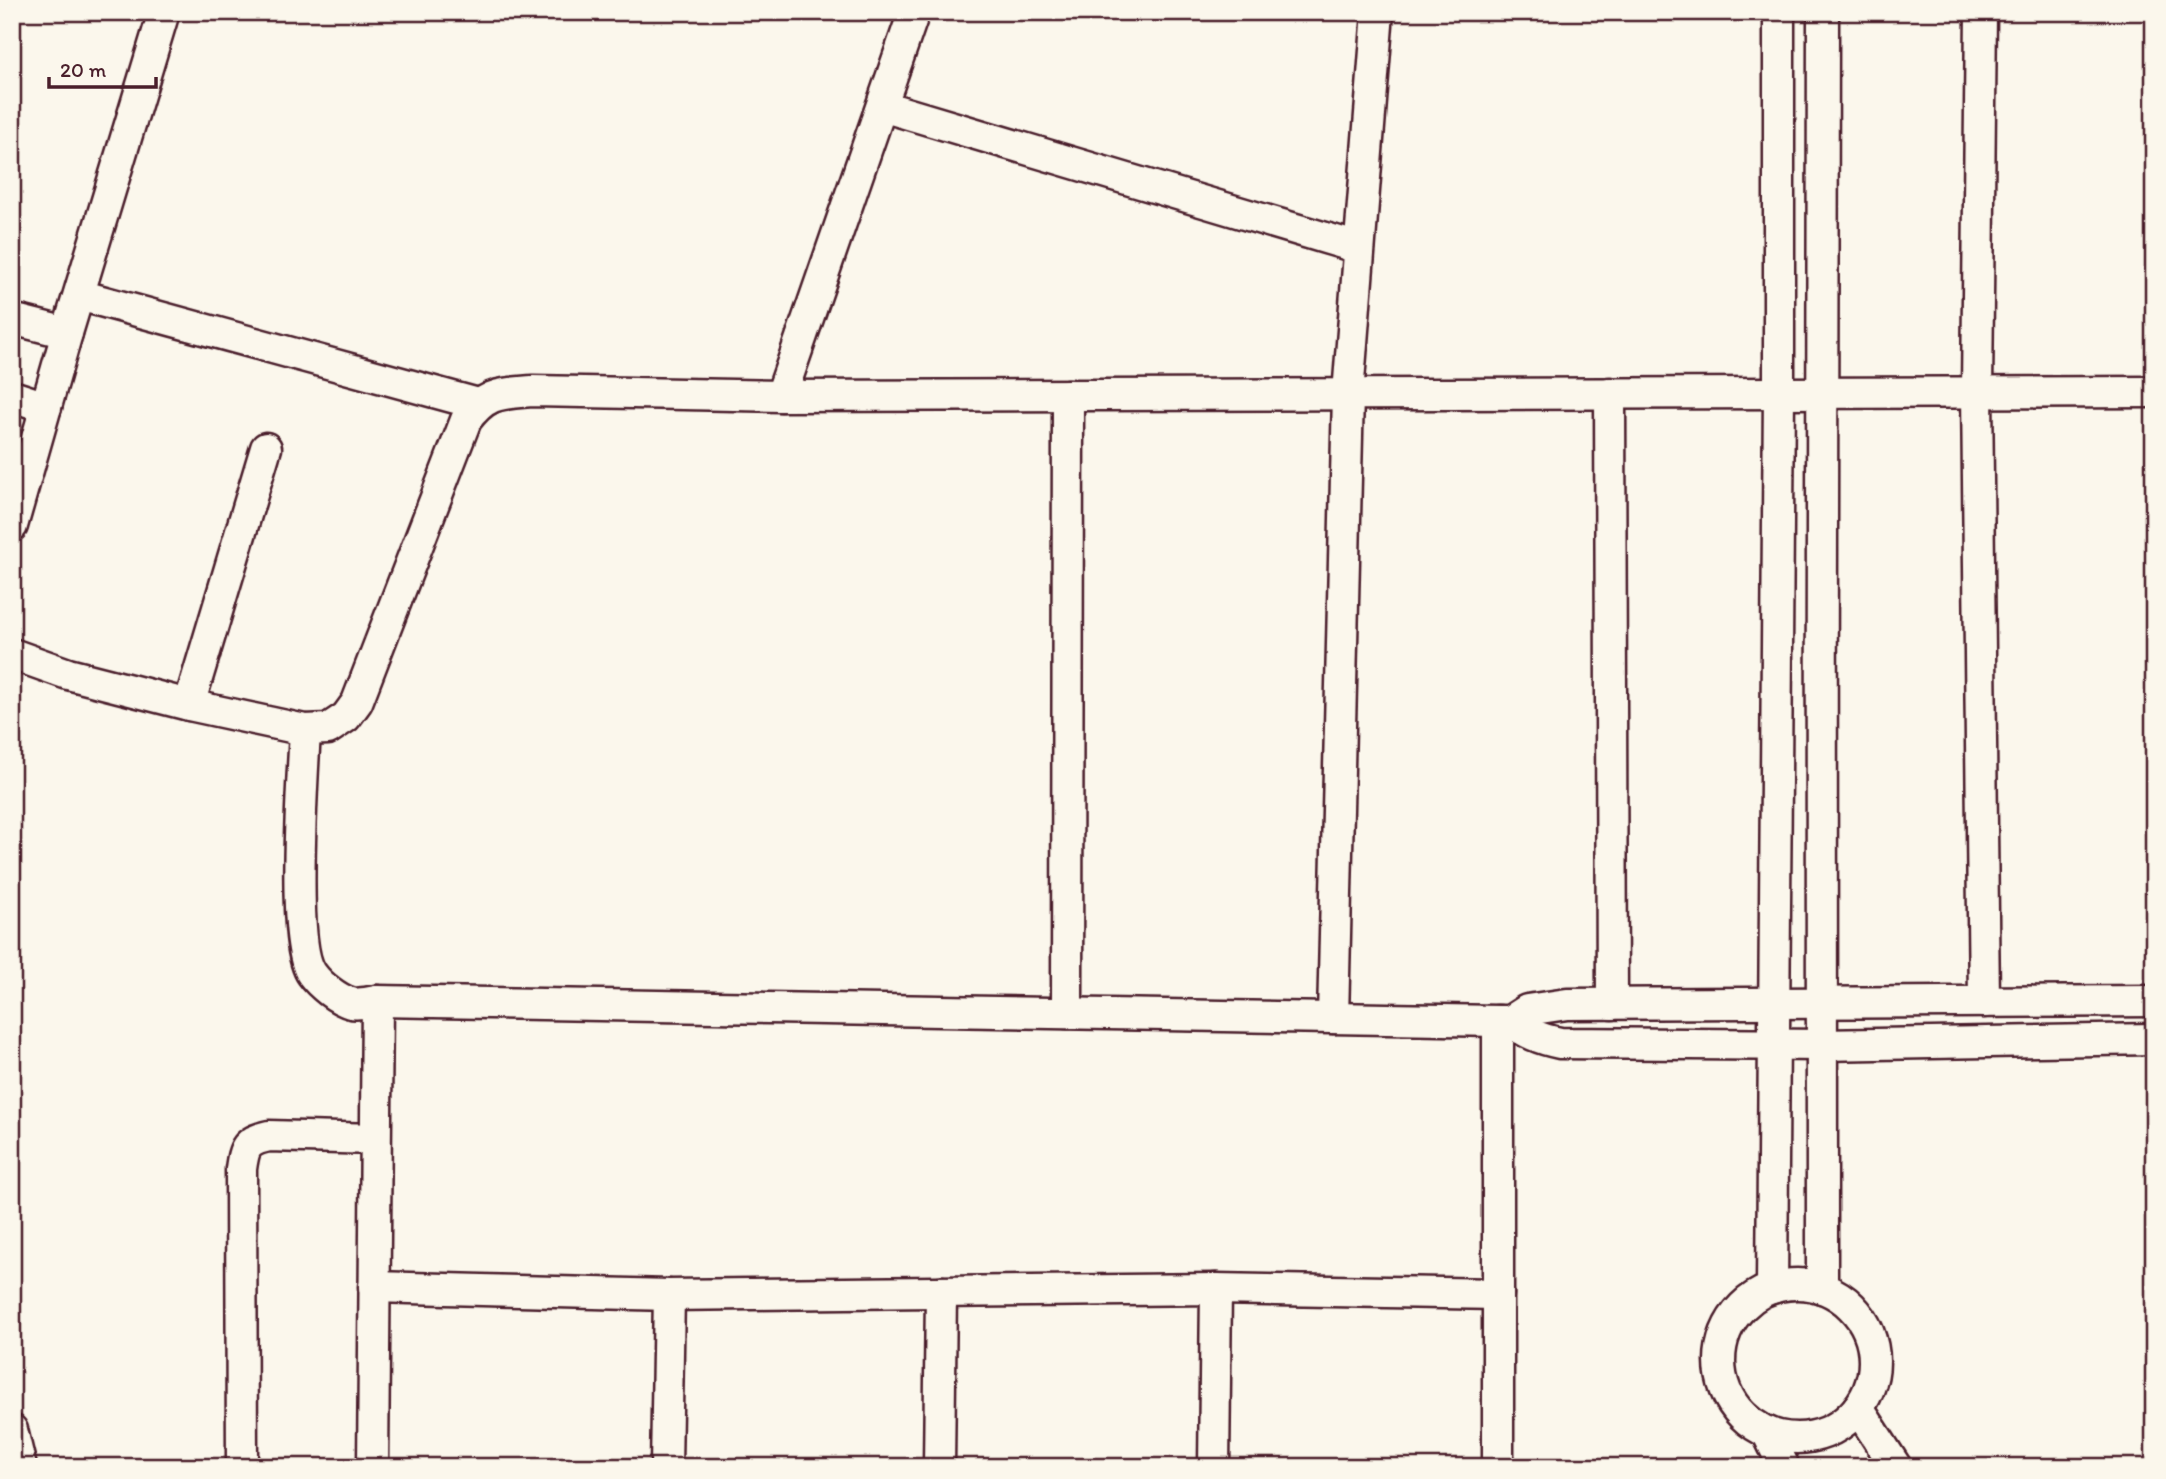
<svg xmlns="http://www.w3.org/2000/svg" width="2166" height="1479" viewBox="0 0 2166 1479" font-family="Itim,sans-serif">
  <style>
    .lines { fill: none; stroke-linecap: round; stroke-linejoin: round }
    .street-casing { stroke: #4a1f2b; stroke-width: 35 }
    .street { stroke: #fbf7ec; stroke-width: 30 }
  </style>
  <rect width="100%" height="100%" fill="#fbf7ec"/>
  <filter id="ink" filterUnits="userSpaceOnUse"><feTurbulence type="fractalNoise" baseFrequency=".0143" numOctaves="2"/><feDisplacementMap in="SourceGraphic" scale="14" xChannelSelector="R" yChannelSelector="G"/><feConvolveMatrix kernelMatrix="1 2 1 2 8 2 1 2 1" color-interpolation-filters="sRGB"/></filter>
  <g filter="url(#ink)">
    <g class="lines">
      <defs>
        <g id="street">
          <polyline points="1981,12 1977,392 1984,1002"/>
          <polyline points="882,106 1359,248"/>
          <polyline points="79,295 478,404"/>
          <polyline points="12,319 67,333"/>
          <polyline points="1610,393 1612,1004"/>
          <polyline points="12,396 46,407"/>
          <polyline points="781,396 914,12"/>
          <polyline points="12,526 67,333 164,12"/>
          <path d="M12,654L68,674L189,705L305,730L328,729L346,717L357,702L466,420C487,392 500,394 533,391L781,396L2154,392"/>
          <polyline points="189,705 266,448"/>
          <path d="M305,730C303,775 290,944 312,974C320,985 337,999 351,1003C358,1005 369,1002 377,1001L1498,1021H1510L1527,1010L1567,1004L2154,1001"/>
          <polyline points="1067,1013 1068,395"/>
          <polyline points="1333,1018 1348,394 1378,12"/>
          <polyline points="1498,1021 1498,1467"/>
          <path d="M1510,1021C1526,1033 1540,1039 1560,1043L1821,1045L2154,1039"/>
          <circle cx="1797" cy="1361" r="77"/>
          <polyline points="374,1287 669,1295 1216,1289 1498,1294"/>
          <polyline points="1772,1288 1779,392 1779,12"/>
          <path d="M1822,1288C1819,863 1824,437 1823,12"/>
          <polyline points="1858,1408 1896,1467"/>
          <polyline points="12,1430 21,1467"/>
          <polyline points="1767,1432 1784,1467"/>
          <path d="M242,1467L241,1169C244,1147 246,1141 269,1136L375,1139"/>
          <polyline points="373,1467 377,1001"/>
          <polyline points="666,1467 669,1295"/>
          <polyline points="939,1467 941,1292"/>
          <polyline points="1214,1467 1216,1289"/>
        </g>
      </defs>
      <use href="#street" class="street-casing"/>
      <use href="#street" class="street"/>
    </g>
  </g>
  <rect width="2166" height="1479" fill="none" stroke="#fbf7ec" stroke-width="42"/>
  <rect x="21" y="21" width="2124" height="1437" fill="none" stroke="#4a1f2b" stroke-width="2.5" filter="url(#ink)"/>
  <path d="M49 77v10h107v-10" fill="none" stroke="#4a1f2b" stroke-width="3.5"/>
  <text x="60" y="77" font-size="21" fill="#4a1f2b" stroke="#fbf7ec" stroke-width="5" paint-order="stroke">20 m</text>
</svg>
